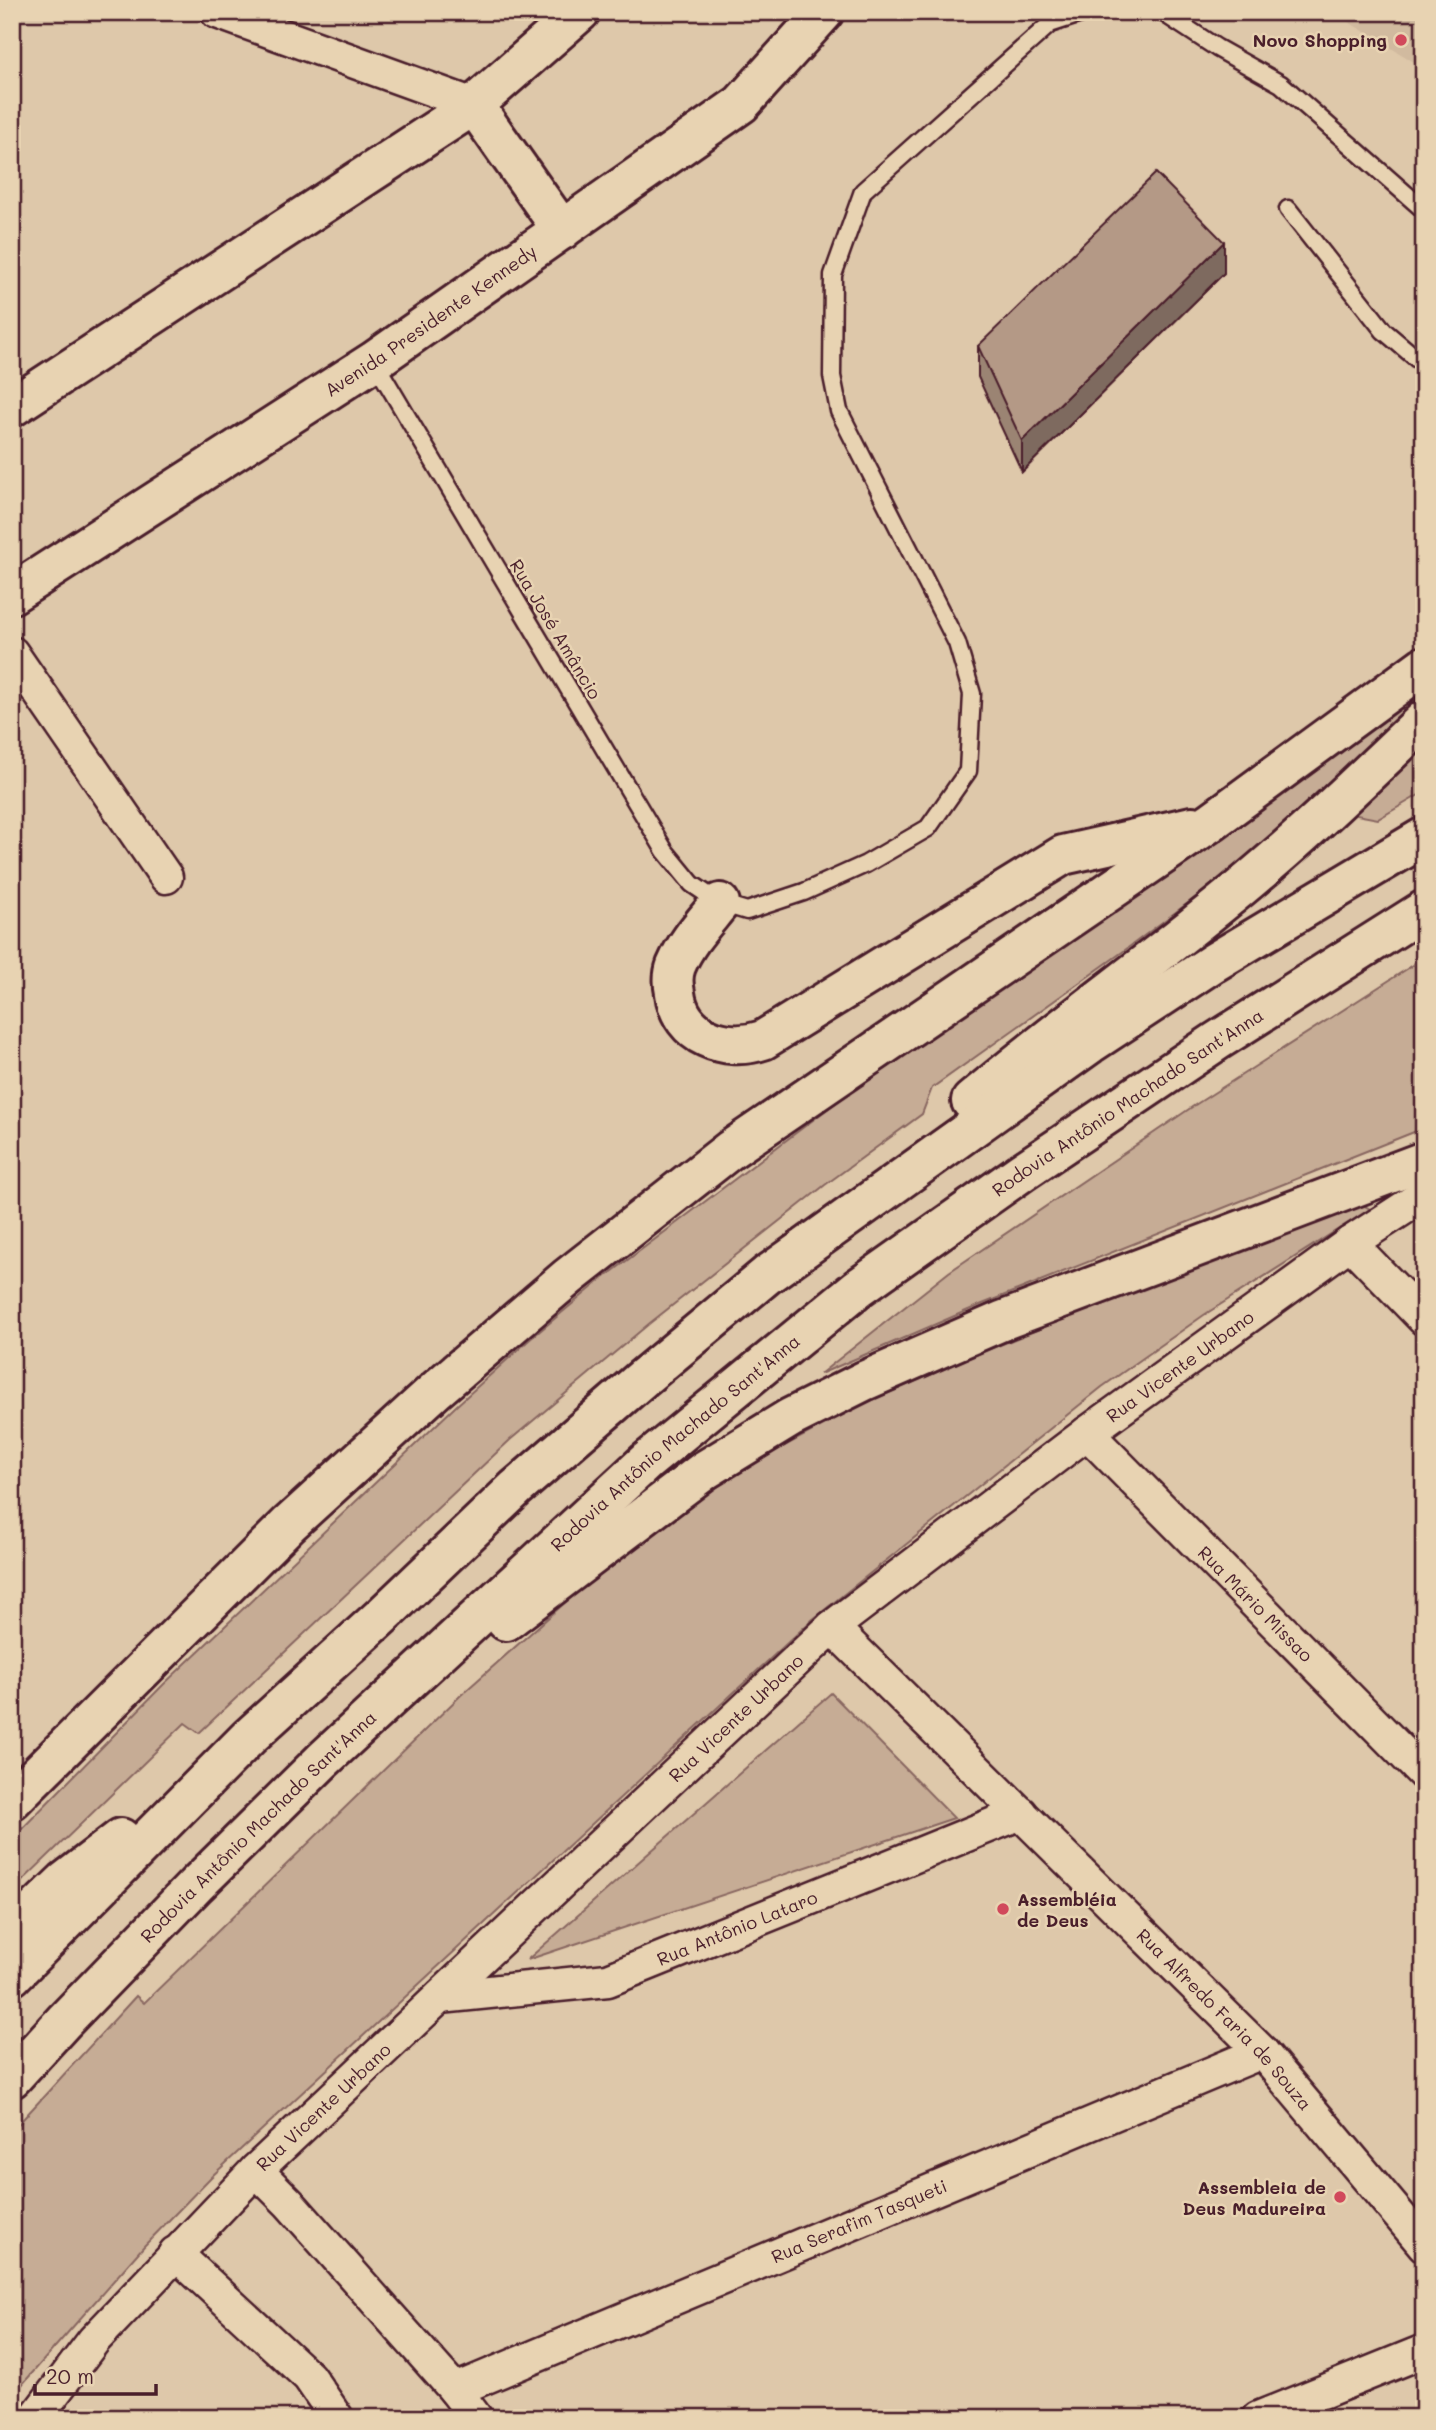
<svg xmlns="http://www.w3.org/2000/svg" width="1436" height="2430" viewBox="0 0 1436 2430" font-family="Mali,sans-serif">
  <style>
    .built { fill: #d1ba9f }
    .green { fill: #c6ac95; stroke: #886660; stroke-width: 2 }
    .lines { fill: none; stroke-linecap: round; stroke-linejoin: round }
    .lane-casing { stroke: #4a1f2b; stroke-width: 21 }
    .street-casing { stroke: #4a1f2b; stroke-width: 37 }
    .secondary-casing { stroke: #4a1f2b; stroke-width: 44 }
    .highway-casing { stroke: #4a1f2b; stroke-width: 44 }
    .lane { stroke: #e8d3b2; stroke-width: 16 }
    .street { stroke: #e8d3b2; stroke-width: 32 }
    .secondary { stroke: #e8d3b2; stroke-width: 38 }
    .highway { stroke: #e8d3b2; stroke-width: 38 }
    .wall { fill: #9b8473; stroke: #4a1f2b; stroke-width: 2 }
    .shaded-wall { fill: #7e6b5e; stroke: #4a1f2b; stroke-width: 2 }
    .building { fill: #b49986; stroke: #4a1f2b; stroke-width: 2 }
    .poi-dot { fill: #d1495b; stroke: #e8d3b2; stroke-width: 2.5 }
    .labels { text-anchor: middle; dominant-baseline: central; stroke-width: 5; stroke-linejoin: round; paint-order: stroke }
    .poi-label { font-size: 18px; font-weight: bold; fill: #4a1f2b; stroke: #e8d3b2; text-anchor: end }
    .street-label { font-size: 18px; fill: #4a1f2b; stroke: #e8d3b2 }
  </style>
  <rect width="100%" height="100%" fill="#dec8aa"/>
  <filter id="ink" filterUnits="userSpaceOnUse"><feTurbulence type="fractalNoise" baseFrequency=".0143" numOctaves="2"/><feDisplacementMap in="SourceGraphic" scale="14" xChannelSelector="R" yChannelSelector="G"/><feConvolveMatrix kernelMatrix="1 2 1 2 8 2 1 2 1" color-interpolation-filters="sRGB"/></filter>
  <g filter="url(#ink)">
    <polygon class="built" points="1332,12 1424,12 1424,68"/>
    <g class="green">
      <polygon points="1417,682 1420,695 1297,815 1232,870 1121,953 932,1088 922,1114 825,1185 650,1323 510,1440 199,1733 185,1723 12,1891 12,1839 164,1684 456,1406 529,1340 601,1280 903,1052"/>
      <polygon points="1424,746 1424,792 1378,819 1351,814"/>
      <polygon points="1424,958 1424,1128 980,1305 820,1374 949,1272 1195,1105"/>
      <polygon points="1356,1201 1370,1209 1204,1315 1102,1387 812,1620 211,2177 144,2246 12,2396 12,2131 136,1996 144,2003 461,1695 603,1569 692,1503 773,1452 861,1405 980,1353"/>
      <polygon points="831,1693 954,1818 527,1960"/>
    </g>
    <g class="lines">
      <defs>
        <g id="lane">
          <polyline points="1162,12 1217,48 1281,84 1424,210"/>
          <polyline points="1288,209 1384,331 1417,359 1424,361"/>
          <polyline points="374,361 665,851 692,884 720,903 747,911 804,892 866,864 928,828 968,771 972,694 957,643 839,411 832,376 833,275 863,191 1050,24 1087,12"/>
        </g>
        <g id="street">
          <polyline points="217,12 474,105"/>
          <polyline points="12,653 166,877"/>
          <polyline points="1350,1243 1424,1319"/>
          <path id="s1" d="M1087,1433L1424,1774"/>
          <path id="s2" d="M832,1627L1262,2052L1424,2245"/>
          <path id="s3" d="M440,1997L608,1980L1021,1813"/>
          <polyline points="256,2170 289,2203 455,2390 476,2418"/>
          <polyline points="175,2253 309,2377 337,2418"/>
          <path id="s4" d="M455,2390L1262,2052"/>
          <path id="s5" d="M35,2418L94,2340L256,2170L832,1627L1087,1433L1350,1243L1424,1195"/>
          <polyline points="1258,2418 1424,2351"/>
        </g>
        <g id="secondary">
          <polyline points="474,105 562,230"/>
          <polyline points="12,407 474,105 580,12"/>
          <path id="s6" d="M12,594L374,361L741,104L824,12"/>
          <path d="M720,903C704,923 686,942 676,966C673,974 673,984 675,993C680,1036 725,1053 763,1040L1063,855L1192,826"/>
          <polyline points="12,1800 289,1524 437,1389 568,1277 730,1150 1211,822 1424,666"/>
        </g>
        <g id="highway">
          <path d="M971,1101C1062,1024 1160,956 1251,879C1311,829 1367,774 1424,720"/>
          <polyline points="506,1621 705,1470 790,1418 864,1381 1004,1320 1424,1161"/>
          <polyline points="12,1932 65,1881 121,1838"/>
          <polyline points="12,1976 249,1737 383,1615 516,1488 643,1378 767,1275 1090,1044 1213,963 1424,837"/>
          <path id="s7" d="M12,2078L64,2021L196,1885L323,1760L647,1461L858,1288L1022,1172L1217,1041L1424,910"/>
        </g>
      </defs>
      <use href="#lane" class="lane-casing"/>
      <use href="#street" class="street-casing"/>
      <use href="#secondary" class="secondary-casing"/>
      <use href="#highway" class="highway-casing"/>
      <use href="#lane" class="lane"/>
      <use href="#street" class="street"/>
      <use href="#secondary" class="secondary"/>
      <use href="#highway" class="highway"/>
    </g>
    <polygon class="wall" points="1224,273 1022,472 978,377 978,346"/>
    <polygon class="shaded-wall" points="1224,242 1224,273 1022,472 1022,441"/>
    <polygon class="building" points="1156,173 1224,242 1022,441 978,346"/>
  </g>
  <g class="poi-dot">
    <circle cx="1401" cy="40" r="7"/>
    <circle cx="1003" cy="1909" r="7"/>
    <circle cx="1340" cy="2197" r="7"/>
  </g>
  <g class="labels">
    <g class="poi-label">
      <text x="1387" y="40">Novo Shopping</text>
      <text x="1017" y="1899" text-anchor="start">Assembléia<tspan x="1017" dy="21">de Deus</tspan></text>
      <text x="1326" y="2187">Assembleia de<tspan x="1326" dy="21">Deus Madureira</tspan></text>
    </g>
    <g class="street-label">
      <text stroke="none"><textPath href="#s6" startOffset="500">Avenida Presidente Kennedy</textPath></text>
      <text transform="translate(556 629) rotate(59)">Rua José Amâncio</text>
      <text stroke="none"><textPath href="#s7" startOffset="1486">Rodovia Antônio Machado Sant'Anna</textPath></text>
      <text stroke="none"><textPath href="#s5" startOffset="1559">Rua Vicente Urbano</textPath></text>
      <text stroke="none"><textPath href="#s7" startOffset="919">Rodovia Antônio Machado Sant'Anna</textPath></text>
      <text stroke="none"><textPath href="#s1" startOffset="240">Rua Mário Missao</textPath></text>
      <text stroke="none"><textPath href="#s5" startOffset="992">Rua Vicente Urbano</textPath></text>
      <text stroke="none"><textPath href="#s7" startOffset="352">Rodovia Antônio Machado Sant'Anna</textPath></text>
      <text stroke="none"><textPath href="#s3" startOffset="308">Rua Antônio Lataro</textPath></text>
      <text stroke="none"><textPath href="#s2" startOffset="555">Rua Alfredo Faria de Souza</textPath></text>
      <text stroke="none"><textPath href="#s5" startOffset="425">Rua Vicente Urbano</textPath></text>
      <text stroke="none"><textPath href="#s4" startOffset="438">Rua Serafim Tasqueti</textPath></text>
    </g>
  </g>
  <rect width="1436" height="2430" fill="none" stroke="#e8d3b2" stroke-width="42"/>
  <rect x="21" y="21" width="1394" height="2388" fill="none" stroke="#4a1f2b" stroke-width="2.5" filter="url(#ink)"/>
  <path d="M35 2384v10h121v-10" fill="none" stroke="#4a1f2b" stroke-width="3.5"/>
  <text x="46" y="2384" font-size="21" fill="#4a1f2b" stroke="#e8d3b2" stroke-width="5" paint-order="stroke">20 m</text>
</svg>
